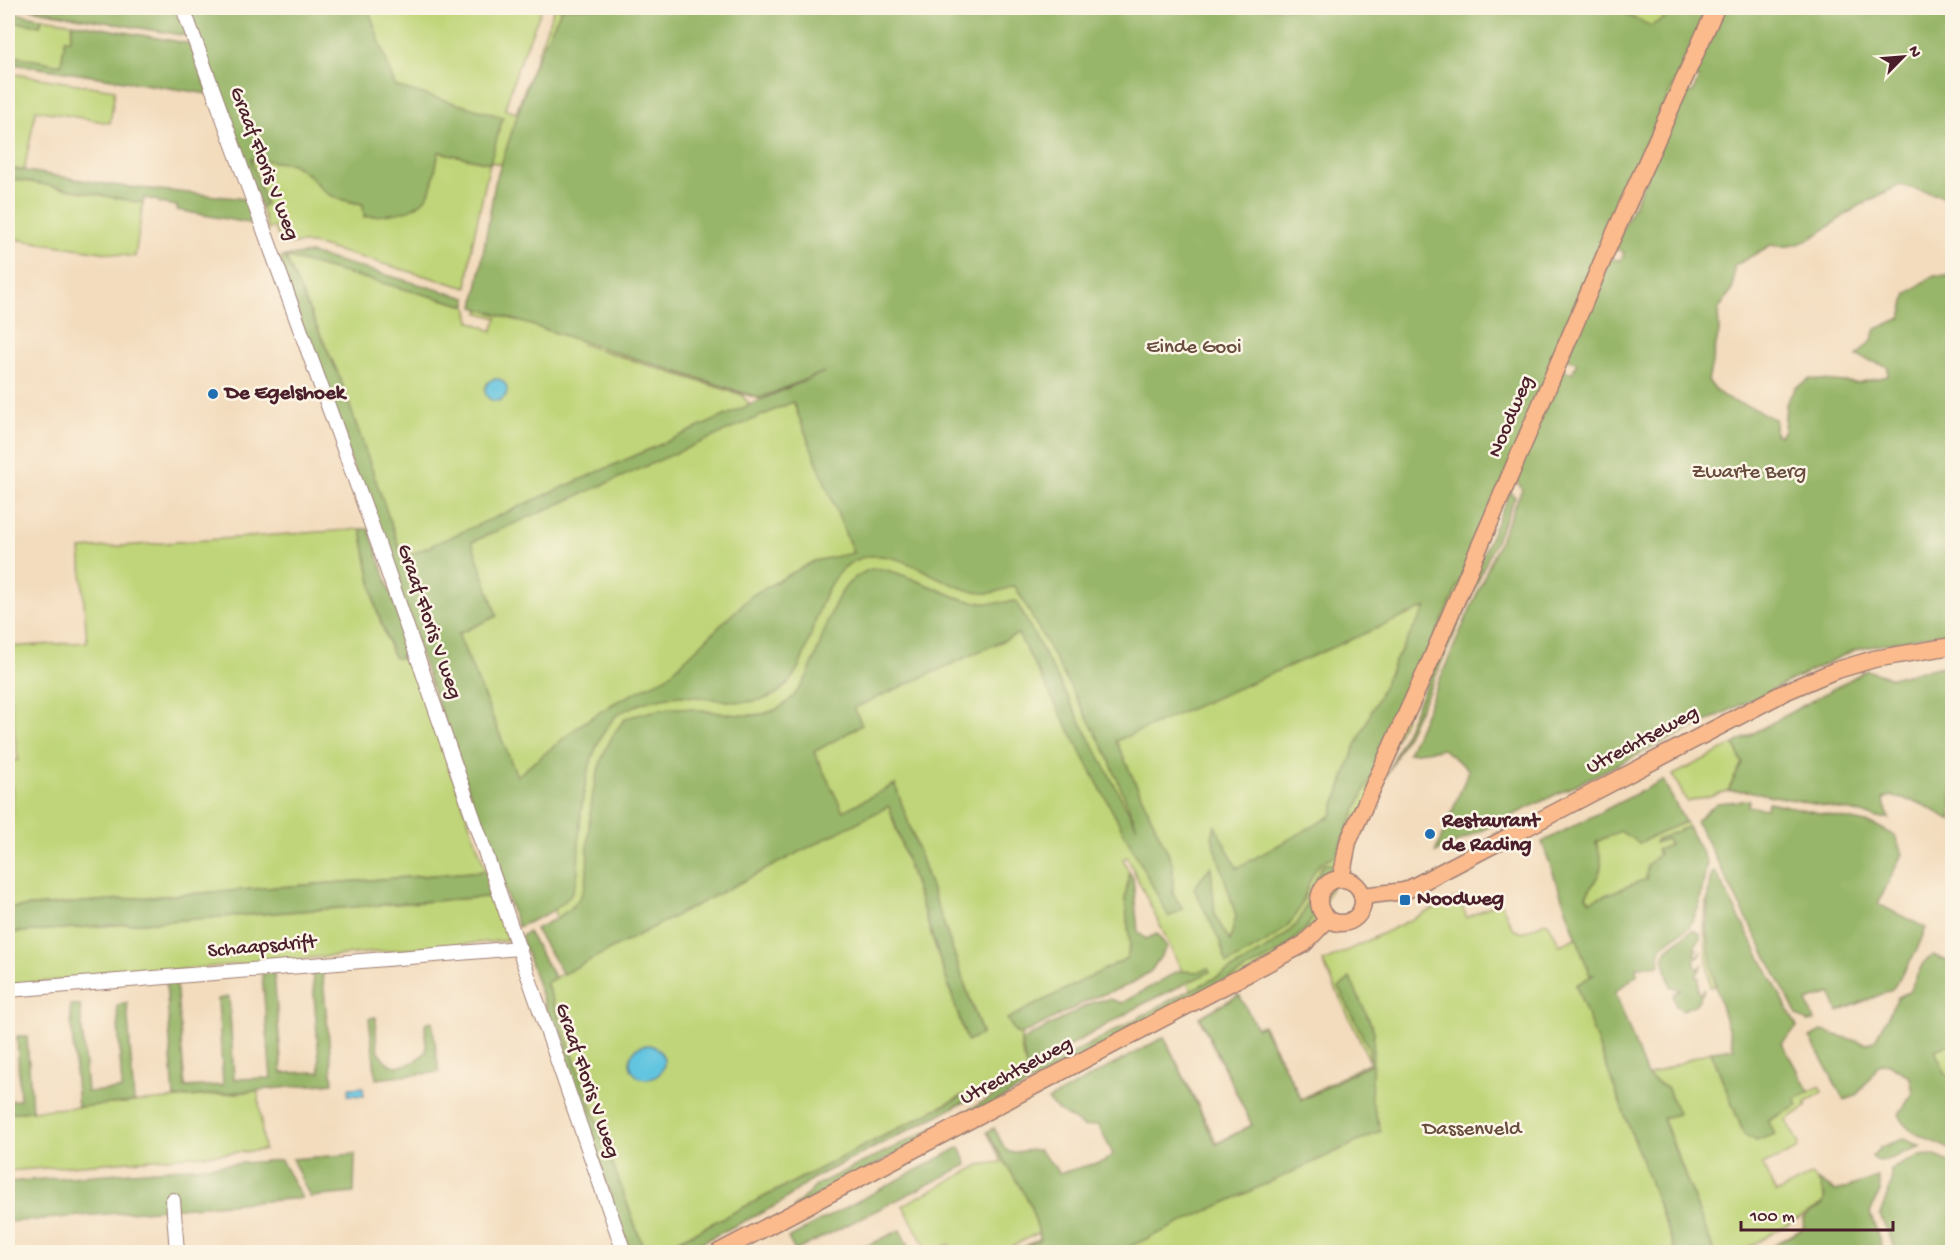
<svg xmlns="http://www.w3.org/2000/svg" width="1960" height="1260" viewBox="0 0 1960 1260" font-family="'Gochi Hand',sans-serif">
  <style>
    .green { fill: #c0d579; stroke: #857a52; stroke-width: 1.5; fill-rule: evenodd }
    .forest { fill: #98b669; stroke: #716a4a; stroke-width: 1.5; fill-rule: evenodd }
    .water { fill: #62c5e0; stroke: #567286; stroke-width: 1.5 }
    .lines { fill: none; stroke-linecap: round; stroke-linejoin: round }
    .minor-casing { stroke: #9e7e74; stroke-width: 16 }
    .major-casing { stroke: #9e7e74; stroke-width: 19 }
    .minor { stroke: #fff; stroke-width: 14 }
    .major { stroke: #fbbb8d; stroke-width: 16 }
    .poi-dot { fill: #1f6fb2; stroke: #fcf5e5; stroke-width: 2 }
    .labels { text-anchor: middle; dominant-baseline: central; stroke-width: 5; stroke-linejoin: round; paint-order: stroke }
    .street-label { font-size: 21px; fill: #4a1f2b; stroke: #fcf5e5 }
    .park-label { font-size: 21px; fill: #684c3e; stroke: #fcf5e5 }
    .poi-label { font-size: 21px; font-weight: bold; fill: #4a1f2b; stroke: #fcf5e5; text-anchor: start }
  </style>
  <rect width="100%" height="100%" fill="#fcf5e5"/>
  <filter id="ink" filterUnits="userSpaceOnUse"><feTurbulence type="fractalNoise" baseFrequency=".0167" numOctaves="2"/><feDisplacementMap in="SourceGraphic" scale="12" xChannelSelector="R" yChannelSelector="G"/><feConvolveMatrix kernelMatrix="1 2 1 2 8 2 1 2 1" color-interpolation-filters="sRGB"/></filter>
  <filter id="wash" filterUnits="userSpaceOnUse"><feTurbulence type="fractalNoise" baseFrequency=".008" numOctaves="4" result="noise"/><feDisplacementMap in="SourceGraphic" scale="24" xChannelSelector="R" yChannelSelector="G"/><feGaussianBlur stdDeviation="1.35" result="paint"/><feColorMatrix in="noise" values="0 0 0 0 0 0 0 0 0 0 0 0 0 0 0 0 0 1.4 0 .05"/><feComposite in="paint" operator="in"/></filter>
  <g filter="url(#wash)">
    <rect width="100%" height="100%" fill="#f3dcbd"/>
    <g class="green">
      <path d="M221,8H542L517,70L505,109L516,113L554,8H1716L1303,951L1197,1002L1127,857L1123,859L1129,872L1125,900L1130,944L1127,958L1008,1019L1016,1033L1021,1035V1048L1027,1070L966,1101L963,1095L656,1252H645L546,982L579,965L534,869L502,740L458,634L496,615L471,542L765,414L760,399L581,344L742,395L750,405L403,559L340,378L285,256L467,306L470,321L492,331L497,318L479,313L503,165L440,149V152L490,163L472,245L467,288L317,245L303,243L282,245L274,227L268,230L261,207L266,204L250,159L284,163ZM314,181L372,204L364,214L363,204C343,202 327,196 314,181ZM904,811L982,1033L967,1041L892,817Z"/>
      <polygon points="42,18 73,23 70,40 65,39 61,66 8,55 8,21 40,26"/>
      <polygon points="8,73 115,90 110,123 36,110 24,171 8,168"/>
      <polygon points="8,178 143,203 135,257 8,238"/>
      <polygon points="361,529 376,608 392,653 412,657 486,871 8,908 8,816 12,815 13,810 10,761 18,760 9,690 8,647 87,642 80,549"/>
      <polygon points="1734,744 1742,763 1728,791 1687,802 1673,775"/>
      <path d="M1685,822L1689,829L1683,828L1667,839L1670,846L1654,862L1646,879L1589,902L1586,896C1599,874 1607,866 1595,842L1620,830L1639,843Z"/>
      <polygon points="499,896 511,940 8,985 8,933"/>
      <polygon points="1458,897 1467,918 1500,901 1513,929 1522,933 1545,922 1549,924 1560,945 1578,937 1590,975 1595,975 1576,985 1675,1249 1666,1252 1014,1252 1041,1238 1038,1233 1001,1252 954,1252 949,1244 934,1252 928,1252 903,1205 980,1165 1002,1162 987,1132 994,1128 1048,1233 1133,1189 1164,1037 1217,1143 1252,1125 1199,1017 1239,995 1256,1027 1263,1025 1301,1099 1370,1062 1323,962"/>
      <polygon points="1706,901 1705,920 1715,986 1710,987 1704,929"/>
      <polygon points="1952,1043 1952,1077 1946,1075 1935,1050"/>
      <path d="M1711,1051L1744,1134L1797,1106L1795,1099L1820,1086L1823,1092L1806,1102V1107L1786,1120L1799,1144L1797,1150L1762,1165L1776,1193L1811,1175C1821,1182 1826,1192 1823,1204L1740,1252H1714L1663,1117L1677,1114L1668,1089L1647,1076Z"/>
      <polygon points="258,1091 264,1150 8,1171 8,1113"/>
    </g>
    <g class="forest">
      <polygon points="23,8 178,8 189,36 175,34"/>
      <path d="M188,8H368L395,86L503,117L490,163L439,152C436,165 434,181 429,193C418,215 384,215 364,217L363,204L339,199L326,193L309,175L292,164L251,159L266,205L261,207Z"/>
      <path d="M562,8H689L692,11L697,8H1626L1625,14L1651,26L1681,8H1709L1603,236L1556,356L1453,597L1335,856C1304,865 1311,897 1293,919C1278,939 1248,952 1227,964L1220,942L1194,888L1211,866L1215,916L1230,941L1236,916L1212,837L1215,826L1237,868L1331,816L1354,749L1395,661L1426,607L1116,741L1173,864V894L1183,909L1169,917L1018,634L854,708L862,725L814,752L843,811L895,784L982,1034L967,1041L889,806L563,974L535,929C552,921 573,912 582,893C589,879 587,859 588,843C590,801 596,750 626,718C642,714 659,708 675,708C708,707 749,725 779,708C830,678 815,586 872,569C889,564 945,595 966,600C982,605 999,603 1016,601L1137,827L1106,752L1015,586C1007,588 997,593 989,593C951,596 905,547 865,557C806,572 821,666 777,693C747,712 711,695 679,696C664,697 649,700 635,706C628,709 621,711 615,717C587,748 581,800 579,841C578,856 580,876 573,890C563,910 537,918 518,927L280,263L282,257L310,253L467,298V306L285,257L340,378L403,558L824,372L760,398L474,307L495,183L533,67ZM793,402L853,553L814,561L752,595L667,677L614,703L580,725L517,776L458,634L497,616L472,542Z"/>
      <path d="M1723,8H1952V202L1950,198L1900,185C1885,193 1869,200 1854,209C1828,225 1804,253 1771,245L1734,266L1733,288L1718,310L1719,332L1708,381C1723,400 1731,401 1753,408C1761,411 1766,416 1775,419V434L1780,436L1784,430L1786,404L1795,388L1810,379L1857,383L1888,376V367L1857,356L1872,340L1876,329L1901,318L1907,294L1934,275L1952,276V631L1854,650L1435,853L1469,770L1443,749L1408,753L1522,489L1517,481L1518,471L1562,369L1572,373L1577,363L1567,358L1610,259L1621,260L1624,253L1615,247L1685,92H1693L1699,78L1692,76Z"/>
      <polygon points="8,12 42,18 40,26 8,21"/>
      <polygon points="73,23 192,44 209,94 8,63 8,55 61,65 65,39 70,40"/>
      <polygon points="8,168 112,185 245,199 254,224 177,210 177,206 159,203 159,201 144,198 143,203 8,178"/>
      <polygon points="1510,492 1515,497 1428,693 1385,779"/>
      <polygon points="361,529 369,529 412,657 395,658 392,653 376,608"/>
      <path d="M1952,664V820C1941,815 1931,808 1921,804C1913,800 1902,800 1891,796L1883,799L1889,818H1876L1865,814L1748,791H1728L1742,763L1734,744L1867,670L1891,678Z"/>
      <path d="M1663,780L1685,822L1639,843L1620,831L1596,842C1606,869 1601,871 1586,896L1590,901L1646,879L1647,865L1659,854L1657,850L1670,845L1667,839L1655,843L1656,840L1684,828L1689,829L1707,862L1699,907L1689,927L1662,946L1659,954L1660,965L1636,967L1637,975L1615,992L1647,1076L1668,1089L1678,1114L1663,1118L1714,1252H1666L1675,1249L1576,985L1593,975H1590L1542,842Z"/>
      <polygon points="1749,800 1748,806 1766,809 1768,802 1875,825 1895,836 1902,854 1878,904 1926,928 1916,952 1892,990 1838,1012 1831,993 1807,1001 1814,1021 1807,1022 1797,1015 1696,821 1717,803"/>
      <path d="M1324,864H1333L1332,868L1314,891L1313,917L1306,928L1284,950L793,1208L818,1184L946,1122L1184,993C1211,981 1286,943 1300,919C1310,902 1312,879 1324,864Z"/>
      <polygon points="486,871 499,896 8,933 8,908"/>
      <path d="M1715,871L1797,1027L1782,1043L1809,1092L1795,1099L1798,1106L1768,1120L1775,1134L1756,1141L1744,1134L1711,1051L1734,1048C1715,990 1700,934 1711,874Z"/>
      <polygon points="1129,872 1133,878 1138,932 1146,939 1157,934 1167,947 1151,971 1129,985 1093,998 1021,1035 1016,1033 1007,1019 1127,958 1130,944 1125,900"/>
      <polygon points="1692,930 1700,933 1700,939 1694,947 1697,949 1693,954 1697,956 1701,951 1694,962 1698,970 1703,964 1696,976 1699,978 1698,992 1701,994 1705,989 1696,1004 1683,1010 1676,1006 1673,995 1681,989 1671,988 1663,957 1667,949"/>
      <polygon points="528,932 555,978 546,983 645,1252 636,1252 629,1248 521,936"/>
      <path d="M1933,955L1952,963V1043L1935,1050L1946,1075L1952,1077V1150C1934,1141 1907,1135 1899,1114L1913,1093L1910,1077L1887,1063L1879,1065L1856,1096L1844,1100L1810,1037L1822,1031L1867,1044L1875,1040L1898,997L1909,992L1923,963Z"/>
      <polygon points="322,968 333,1083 174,1098 166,982 176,981 185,1087 223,1085 218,999 229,997 234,1079 271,1078 262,974 274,973 282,1073 320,1072 312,969"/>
      <polygon points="1208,968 1210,972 1145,1003 1027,1070 1021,1041 1093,1002 1110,999 1122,1003 1178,971 1198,972"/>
      <path d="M1350,978L1374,1031L1371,1098L1381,1131L1118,1252H1016L1041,1239L1029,1202L987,1132L994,1128C1012,1165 1006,1149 1039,1150L1060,1173L1105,1161L1113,1154L1098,1125L1084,1127C1071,1117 1057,1113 1048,1100L1164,1037L1216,1145L1252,1125L1200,1017L1239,995L1257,1028L1262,1026L1302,1100L1370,1064L1369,1049L1339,988Z"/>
      <polygon points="127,1003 134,1102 78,1107 70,1005 80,1005 87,1092 122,1089 117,1005"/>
      <path d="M376,1017C376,1028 375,1041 379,1051C389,1074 412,1067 426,1052L425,1023L432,1021L439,1072L376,1079L369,1018Z"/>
      <polygon points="17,1036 27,1036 32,1111 8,1113 8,1101 20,1100"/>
      <polygon points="964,1095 966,1101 812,1179 779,1204 682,1252 656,1252"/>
      <path d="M1903,1139L1922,1147C1906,1148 1890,1164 1875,1160L1872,1156L1881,1147Z"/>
      <polygon points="960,1147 967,1165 795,1251 788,1238"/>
      <polygon points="355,1154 354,1193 310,1197 292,1159"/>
      <polygon points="1933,1155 1952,1163 1952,1252 1897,1252 1880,1215 1891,1184 1891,1169 1919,1156"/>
      <polygon points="281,1160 302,1198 8,1222 8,1182"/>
      <polygon points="1878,1177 1880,1191 1870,1213 1884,1252 1762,1252 1804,1228 1803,1218 1823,1204 1825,1197 1818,1180 1836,1191"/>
      <polygon points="900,1230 911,1252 854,1252"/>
    </g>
    <g class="water">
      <circle cx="496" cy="390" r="11"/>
      <circle cx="647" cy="1062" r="17"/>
      <polygon points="363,1087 364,1096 348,1095 349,1088"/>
    </g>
  </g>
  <g filter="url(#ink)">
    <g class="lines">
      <defs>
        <g id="minor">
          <polyline points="183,8 372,526 624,1252"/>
          <polyline points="8,990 519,948"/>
          <polyline points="173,1200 177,1252"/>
        </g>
        <g id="major">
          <circle cx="1341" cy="901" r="22"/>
          <polyline points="1341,879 1348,842 1429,664 1607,250 1716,8"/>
          <polyline points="1362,896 1405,891 1787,691 1834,671 1874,659 1952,646"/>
          <polyline points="719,1252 1304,944 1328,919"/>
        </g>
      </defs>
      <use href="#minor" class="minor-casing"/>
      <use href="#major" class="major-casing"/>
      <use href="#minor" class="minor"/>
      <use href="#major" class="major"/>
    </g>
  </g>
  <g class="poi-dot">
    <circle cx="213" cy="394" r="6"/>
    <circle cx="1430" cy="834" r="6"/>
    <rect x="1399" y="894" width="12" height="12" rx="3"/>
  </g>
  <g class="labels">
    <g class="street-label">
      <text transform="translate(263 164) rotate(69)">Graaf Floris V weg</text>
      <text transform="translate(1512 417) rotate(-67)">Noodweg</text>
      <text transform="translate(428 622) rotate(71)">Graaf Floris V weg</text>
      <text transform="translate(1643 741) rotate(-28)">Utrechtseweg</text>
      <text transform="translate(262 948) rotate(-5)">Schaapsdrift</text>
      <text transform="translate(1017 1072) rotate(-28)">Utrechtseweg</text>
      <text transform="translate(586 1081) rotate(71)">Graaf Floris V weg</text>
    </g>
    <g class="park-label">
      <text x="1194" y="348">Einde Gooi</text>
      <text x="1749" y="473">Zwarte Berg</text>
      <text x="1472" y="1130">Dassenveld</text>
    </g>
    <g class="poi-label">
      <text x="225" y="394">De Egelshoek</text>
      <text x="1442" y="822">Restaurant<tspan x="1442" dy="24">de Rading</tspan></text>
      <text x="1417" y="900">Noodweg</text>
    </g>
  </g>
  <rect width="1960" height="1260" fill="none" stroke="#fcf5e5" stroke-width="30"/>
  <g transform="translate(1903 57) rotate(65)" stroke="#fcf5e5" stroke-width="4.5" paint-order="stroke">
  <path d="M0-4.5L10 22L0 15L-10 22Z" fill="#4a1f2b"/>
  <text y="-9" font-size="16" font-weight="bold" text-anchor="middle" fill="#4a1f2b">N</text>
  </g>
  <path d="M1741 1221v9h152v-9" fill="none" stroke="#4a1f2b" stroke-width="3"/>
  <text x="1750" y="1221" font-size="18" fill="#4a1f2b" stroke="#fcf5e5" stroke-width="4.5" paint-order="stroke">100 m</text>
</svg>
